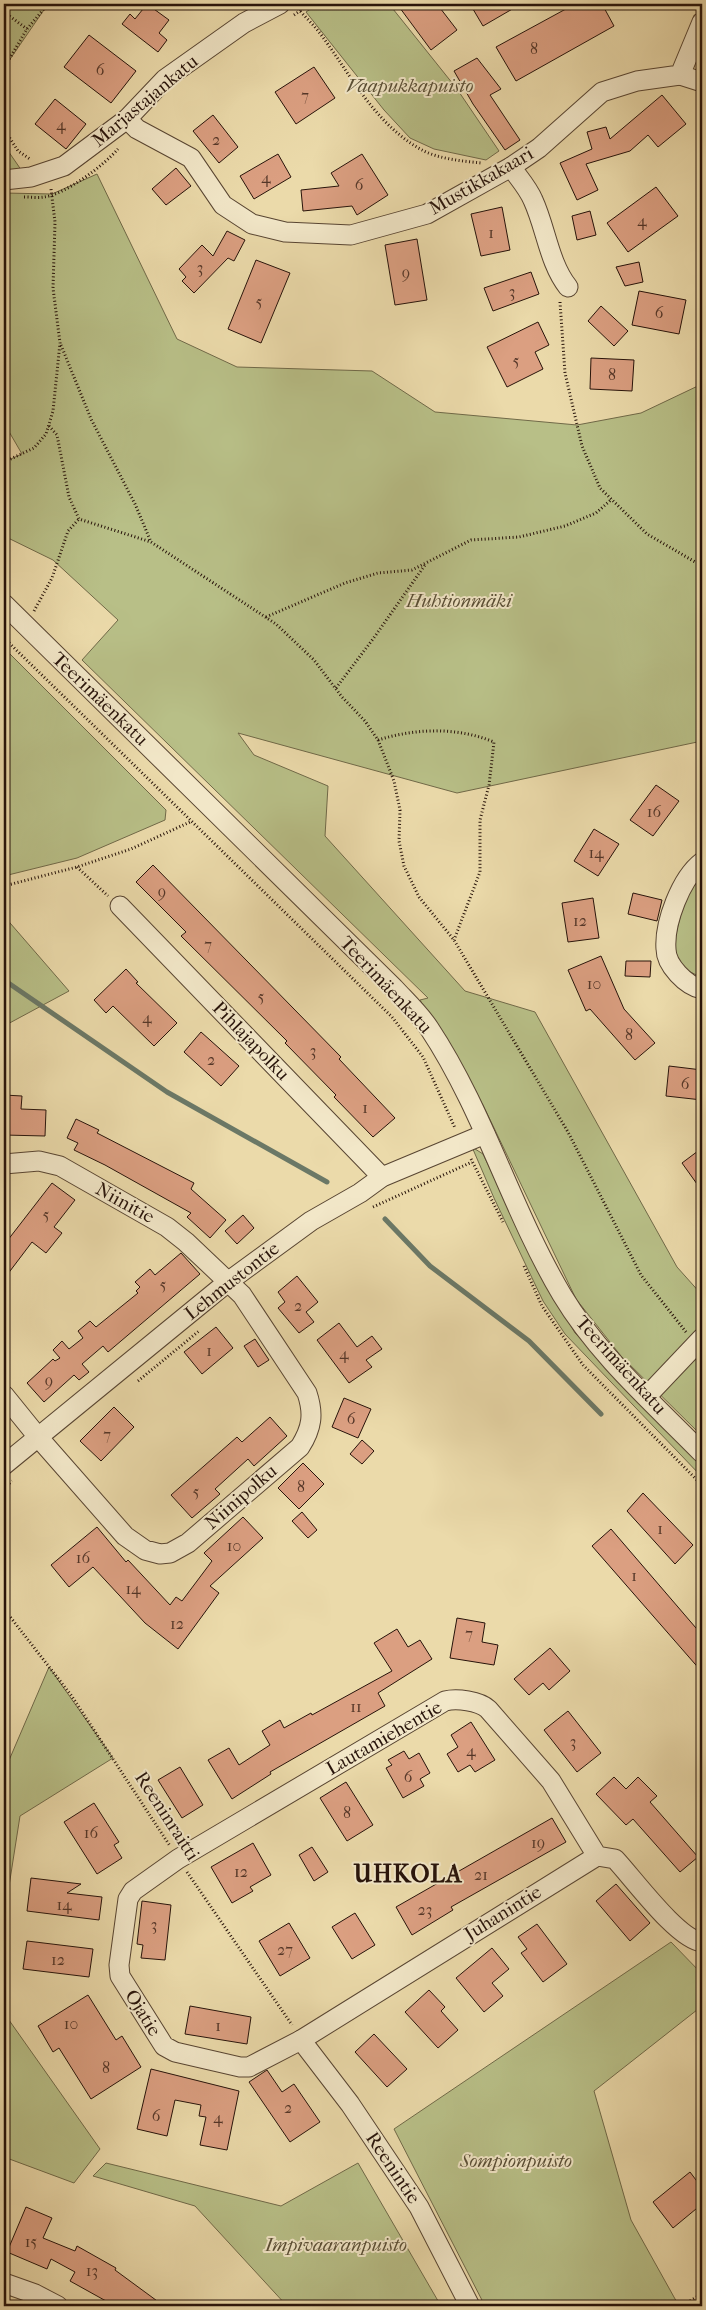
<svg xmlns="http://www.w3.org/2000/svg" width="706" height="2310" viewBox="0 0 706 2310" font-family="'IM FELL French Canon',serif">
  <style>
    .green { fill: #b8bf87; stroke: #706948 }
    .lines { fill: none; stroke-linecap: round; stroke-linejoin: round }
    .stream { stroke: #6b7866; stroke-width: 5 }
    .building { fill: #db9f81; stroke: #27130a }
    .minor-casing { stroke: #584532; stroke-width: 21 }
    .path { stroke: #27130a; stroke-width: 3; stroke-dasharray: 1 2.5; stroke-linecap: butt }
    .minor { stroke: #f2e7c8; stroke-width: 19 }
    .labels { text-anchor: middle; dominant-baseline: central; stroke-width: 4; stroke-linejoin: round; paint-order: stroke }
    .number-label { font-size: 16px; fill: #543628 }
    .park-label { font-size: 19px; font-style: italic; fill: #5a4f36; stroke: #f2e7c8 }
    .street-label { font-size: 19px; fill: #27130a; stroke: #f2e7c8 }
    .district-label { font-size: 24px; font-weight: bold; letter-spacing: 1px; fill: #27130a; stroke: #f2e7c8 }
  </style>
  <rect width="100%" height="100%" fill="#ebdaaa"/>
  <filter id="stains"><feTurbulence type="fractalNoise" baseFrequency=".004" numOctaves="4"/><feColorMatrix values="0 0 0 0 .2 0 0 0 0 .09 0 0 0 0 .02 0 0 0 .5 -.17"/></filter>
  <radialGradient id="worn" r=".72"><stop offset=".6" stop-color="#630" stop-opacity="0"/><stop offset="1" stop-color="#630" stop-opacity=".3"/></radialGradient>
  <g class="green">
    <polygon points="4,4 48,4 4,68"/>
    <polygon points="318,4 389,4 457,89 499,151 486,160 434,149 410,138 384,110 306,12"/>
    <polygon points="4,145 24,174 4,169"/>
    <polygon points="97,174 177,339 237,367 372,371 435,412 577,425 641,413 702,384 702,741 457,793 238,733 254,755 328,786 325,836 465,991 535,1012 677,1267 702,1295 702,1436 621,1356 576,1299 483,1105 420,1000 428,998 82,660 118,620 53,560 4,536 4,462 22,454 4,423 4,193 52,194"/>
    <polygon points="4,648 166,810 165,820 77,858 4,876"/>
    <polygon points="702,873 702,978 683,968 673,947 685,896"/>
    <polygon points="4,916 69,991 4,1026"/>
    <polygon points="472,1147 483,1154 533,1260 575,1333 702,1463 702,1477 565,1334 543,1301 494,1198"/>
    <polygon points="49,1667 113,1758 20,1816 4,1918 4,1772"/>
    <polygon points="671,1942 702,1974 702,2006 594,2091 631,2220 679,2306 485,2306 394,2129"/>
    <polygon points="4,2013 100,2149 74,2183 4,2157"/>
    <polygon points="106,2163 281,2206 358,2163 441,2306 287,2306 195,2206 93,2176"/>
  </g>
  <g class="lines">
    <g class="stream">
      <polyline points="4,980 167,1092 327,1182"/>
      <polyline points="385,1219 430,1266 529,1341 601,1414"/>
    </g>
  </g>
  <g class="building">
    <polygon points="147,4 169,20 159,33 167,40 158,52 122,24 130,14 135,19"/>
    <polygon points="397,4 437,4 457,30 431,50"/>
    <polygon points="470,4 521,4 483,26"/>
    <polygon points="575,4 602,4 614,26 516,81 496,47"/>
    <polygon points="89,35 136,71 111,103 64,67"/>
    <polygon points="477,58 501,89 490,95 520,140 505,150 473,104 454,71"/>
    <polygon points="314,67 335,98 296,124 275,92"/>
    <polygon points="662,95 686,124 658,147 648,135 630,151 586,164 598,190 577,200 560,163 592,149 587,132 606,127 610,139"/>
    <polygon points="55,99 86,124 66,149 35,124"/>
    <polygon points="213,115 238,147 219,163 193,131"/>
    <polygon points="278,154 291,177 254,199 240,176"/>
    <polygon points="362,154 388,195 357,215 352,206 303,211 301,190 339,186 331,173"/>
    <polygon points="176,168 191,186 166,205 152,189"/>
    <polygon points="656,187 678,216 628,252 607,223"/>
    <polygon points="502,207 510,250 481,256 471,214"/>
    <polygon points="590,211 596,235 577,240 572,216"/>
    <polygon points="227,231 245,240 234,261 228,258 194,293 182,281 186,277 179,269 202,245 213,256"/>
    <polygon points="417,239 427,300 395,305 385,245"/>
    <polygon points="256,260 290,273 261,343 228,329"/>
    <polygon points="639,262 643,282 625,286 616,267"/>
    <polygon points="531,272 539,294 493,311 484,288"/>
    <polygon points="639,291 686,300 679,334 632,325"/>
    <polygon points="601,306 628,331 614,346 588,321"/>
    <polygon points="538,322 549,345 535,352 543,369 507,387 487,347"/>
    <polygon points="591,358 634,360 632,391 590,389"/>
    <polygon points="656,785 679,801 653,836 630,820"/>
    <polygon points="594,829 619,844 598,876 574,861"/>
    <polygon points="153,865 341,1057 339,1059 395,1118 373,1137 334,1097 336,1095 285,1043 287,1041 181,936 186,932 136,882"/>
    <polygon points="633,893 662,900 657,921 628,914"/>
    <polygon points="593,898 599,938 568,942 562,903"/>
    <polygon points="601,956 624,1009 655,1043 635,1060 590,1009 586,1011 568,970"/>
    <polygon points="626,961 651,961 650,977 625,976"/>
    <polygon points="126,969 138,982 136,983 177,1023 154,1046 113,1006 106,1013 94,1000"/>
    <polygon points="201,1032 239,1066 221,1086 184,1052"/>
    <polygon points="669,1066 702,1070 702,1100 666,1096"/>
    <polygon points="4,1095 22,1096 21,1109 46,1110 45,1136 4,1135"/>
    <polygon points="76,1119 99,1130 97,1133 194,1183 191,1189 226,1220 210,1238 187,1217 191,1213 105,1165 74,1150 78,1143 67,1138"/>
    <polygon points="702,1148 702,1191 682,1163"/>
    <polygon points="52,1183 75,1200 54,1227 62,1233 46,1253 32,1242 4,1279 4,1245"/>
    <polygon points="243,1215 254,1228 237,1244 225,1231"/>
    <polygon points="181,1253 200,1274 108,1352 103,1346 82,1364 89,1372 79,1380 74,1375 44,1402 27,1383 53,1359 55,1361 60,1358 53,1350 62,1341 69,1349 83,1338 78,1331 90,1321 96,1327 138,1293 136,1291 140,1287 135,1282 150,1269 155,1275"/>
    <polygon points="297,1276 318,1302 306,1312 314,1322 299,1333 278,1308 285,1302 278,1292"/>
    <polygon points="339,1323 357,1347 372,1336 382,1349 366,1360 372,1367 349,1383 317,1340"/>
    <polygon points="216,1327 233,1348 202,1374 184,1352"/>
    <polygon points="255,1339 269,1360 258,1367 244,1346"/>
    <polygon points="344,1398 371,1409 358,1438 332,1427"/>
    <polygon points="114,1407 134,1427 101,1461 80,1441"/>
    <polygon points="270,1417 287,1436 254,1466 248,1459 215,1489 220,1494 192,1518 171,1495 237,1437 242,1442"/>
    <polygon points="362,1440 374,1451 362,1464 350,1454"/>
    <polygon points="303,1463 324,1484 299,1509 278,1488"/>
    <polygon points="643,1493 693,1545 675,1564 627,1511"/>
    <polygon points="302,1512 317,1530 308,1538 292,1521"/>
    <polygon points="243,1517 263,1538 210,1586 219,1593 178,1649 145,1623 93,1567 69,1587 51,1565 97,1527 126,1562 128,1560 170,1605 176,1597 182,1601 212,1561 204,1553"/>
    <polygon points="611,1529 702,1635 702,1672 592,1546"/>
    <polygon points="457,1618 485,1623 482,1642 498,1645 494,1665 450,1658"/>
    <polygon points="397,1629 408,1647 420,1640 432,1659 378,1693 385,1706 270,1772 271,1774 232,1799 208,1760 229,1748 239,1765 270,1745 262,1731 280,1720 284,1728 311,1713 312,1715 392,1671 374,1643"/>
    <polygon points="550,1648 570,1671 549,1690 543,1683 529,1695 514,1679"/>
    <polygon points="568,1711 601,1753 577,1772 544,1730"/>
    <polygon points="471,1722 495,1760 475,1772 470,1765 458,1772 447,1754 458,1747 451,1735"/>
    <polygon points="404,1751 409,1759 419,1753 430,1773 420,1779 424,1786 403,1798 386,1768 392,1765 388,1760"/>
    <polygon points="180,1767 203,1805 182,1818 158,1780"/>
    <polygon points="614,1777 626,1789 638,1777 657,1796 650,1802 698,1857 680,1872 633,1819 626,1825 596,1794"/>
    <polygon points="346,1782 373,1825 347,1841 320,1798"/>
    <polygon points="94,1803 119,1842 114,1845 122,1858 97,1874 64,1822"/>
    <polygon points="552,1818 566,1842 451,1907 453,1910 412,1935 396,1907"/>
    <polygon points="253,1843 271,1875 250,1887 253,1891 232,1903 211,1867"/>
    <polygon points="312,1847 328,1872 314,1881 299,1855"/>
    <polygon points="31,1878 81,1884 67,1893 102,1897 99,1920 27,1911"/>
    <polygon points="616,1884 650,1923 630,1941 596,1901"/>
    <polygon points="142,1901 171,1905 165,1960 141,1958 143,1945 137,1944"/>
    <polygon points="355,1913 375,1945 352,1959 332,1927"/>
    <polygon points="289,1923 310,1958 280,1976 259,1941"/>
    <polygon points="537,1924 567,1964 543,1982 521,1953 527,1949 518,1937"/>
    <polygon points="27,1941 93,1949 89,1977 23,1969"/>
    <polygon points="492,1948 509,1969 492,1983 503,1996 484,2012 456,1978"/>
    <polygon points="429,1990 445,2007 441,2011 458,2030 438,2048 405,2012"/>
    <polygon points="88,1995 116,2040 122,2036 141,2067 91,2099 59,2048 53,2052 38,2026"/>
    <polygon points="190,2006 251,2017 247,2044 185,2034"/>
    <polygon points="374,2034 407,2069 387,2087 355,2052"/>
    <polygon points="151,2069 239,2091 227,2150 200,2145 206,2117 199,2116 201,2105 175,2100 167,2136 137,2129"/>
    <polygon points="267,2070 282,2092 294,2084 320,2122 290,2142 249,2082"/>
    <polygon points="690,2172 702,2188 702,2204 673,2228 653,2202"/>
    <polygon points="26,2207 52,2218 43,2238 75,2251 77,2246 116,2268 115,2270 164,2306 115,2306 70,2281 75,2272 51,2259 47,2269 7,2252"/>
  </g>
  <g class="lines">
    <defs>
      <g id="minor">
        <polyline points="680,75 702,82"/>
        <polyline points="127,119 137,129 191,158 223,205 252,224 285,232 351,235 427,214 511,167 539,148 602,92 637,81 680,75 702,22"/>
        <path d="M511,167C518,177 528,188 533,200C546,228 549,263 568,287"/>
        <polyline points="4,180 31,177 64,166 127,119 165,79 244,23 280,4"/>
        <path d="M4,604L394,988C406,1001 419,1013 429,1028C484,1111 511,1209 562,1295C598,1355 653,1403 702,1453"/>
        <path d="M702,862C681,878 664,923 666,949C666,965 686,986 702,989"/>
        <polyline points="120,906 382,1177"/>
        <path d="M4,1164L39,1161L60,1166L167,1227L186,1242L242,1295L307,1393C314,1414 312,1428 300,1447L188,1543L170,1553L160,1554L145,1550L125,1536L38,1437L4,1395"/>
        <polyline points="647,1396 702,1338"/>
        <polyline points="4,1465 229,1281 311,1221 360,1193 382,1177 485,1134"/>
        <path d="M597,1856L551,1781L488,1709C479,1701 457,1698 445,1701L178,1859L133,1891L128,1899L119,1965L120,1976L164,2046L175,2052L240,2067H249L301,2040L597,1856L615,1859C633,1878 678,1940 702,1942"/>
        <polyline points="301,2040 350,2104 419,2207 470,2306"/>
        <polyline points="4,2283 35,2294 58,2306"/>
      </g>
    </defs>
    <use href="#minor" class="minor-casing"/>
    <g class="path">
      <path d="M296,6C303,15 312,23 319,32C350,73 374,124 422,150C439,159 462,161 481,163"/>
      <polyline points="4,12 27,29"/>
      <polyline points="294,15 310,4"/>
      <polyline points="4,68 27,29 48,4"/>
      <polyline points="4,129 18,151 30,159"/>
      <path d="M24,197C31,197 38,198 44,197C66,194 103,166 118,149"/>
      <polyline points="560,302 565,373 582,446 600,488 647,534 702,566"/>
      <polyline points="61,345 91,419 135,504 151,542"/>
      <polyline points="49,426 57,435 69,497 79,519 151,542 276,624 314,660 342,697 365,721 378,740 394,781 400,810 399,841 404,866 419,897 454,940 568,1132 641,1275 686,1332"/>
      <polyline points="4,462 34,448 46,434 53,411 60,343 53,288 55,222 51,189"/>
      <polyline points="34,611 52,578 68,531 79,519"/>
      <polyline points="266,617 345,583 378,573 412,570 471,540 519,537 565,526 596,513 612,499"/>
      <polyline points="4,638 392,1017 423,1057 455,1128"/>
      <polyline points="336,688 373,639 425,565"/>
      <path d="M378,740C417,728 457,727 494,742L489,785L480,820V872L454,940"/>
      <polyline points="77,867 108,896"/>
      <polyline points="4,886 77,867 131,849 190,822"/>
      <polyline points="471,1159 503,1222"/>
      <polyline points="373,1207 472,1162"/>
      <polyline points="524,1266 542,1306 583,1365 702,1485"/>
      <polyline points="138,1381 199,1331"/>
      <polyline points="4,1488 12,1481"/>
      <polyline points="4,1609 71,1695 170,1846"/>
      <polyline points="187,1872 292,2025"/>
      <polyline points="74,2302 82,2306"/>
      <polyline points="681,2306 702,2294"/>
    </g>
    <use href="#minor" class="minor"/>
  </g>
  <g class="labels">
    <g class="number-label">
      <text x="534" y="48">8</text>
      <text x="100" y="69">6</text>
      <text x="305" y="95">7</text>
      <text x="61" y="124">4</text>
      <text x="216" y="139">2</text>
      <text x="266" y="177">4</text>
      <text x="359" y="184">6</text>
      <text x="642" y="220">4</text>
      <text x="491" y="232">1</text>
      <text x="200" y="267">3</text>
      <text x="406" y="272">9</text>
      <text x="512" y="291">3</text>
      <text x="259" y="301">5</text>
      <text x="659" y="312">6</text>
      <text x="516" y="360">5</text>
      <text x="612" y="374">8</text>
      <text x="654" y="811">16</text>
      <text x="596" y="852">14</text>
      <text x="162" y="891">9</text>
      <text x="580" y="920">12</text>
      <text x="208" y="944">7</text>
      <text x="594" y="983">10</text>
      <text x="261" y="996">5</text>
      <text x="147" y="1017">4</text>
      <text x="629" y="1034">8</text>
      <text x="313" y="1050">3</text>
      <text x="211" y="1059">2</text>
      <text x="685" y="1083">6</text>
      <text x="365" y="1107">1</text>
      <text x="46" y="1214">5</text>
      <text x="163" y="1284">5</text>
      <text x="298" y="1305">2</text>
      <text x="209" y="1350">1</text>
      <text x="344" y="1353">4</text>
      <text x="49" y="1380">9</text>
      <text x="351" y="1418">6</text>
      <text x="107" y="1434">7</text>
      <text x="301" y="1486">8</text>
      <text x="196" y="1491">5</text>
      <text x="660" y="1528">1</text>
      <text x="234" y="1545">10</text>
      <text x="83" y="1557">16</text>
      <text x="634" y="1575">1</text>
      <text x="133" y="1588">14</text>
      <text x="177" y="1623">12</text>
      <text x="469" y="1633">7</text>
      <text x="356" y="1706">11</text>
      <text x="573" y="1741">3</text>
      <text x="471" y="1750">4</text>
      <text x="408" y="1776">6</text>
      <text x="347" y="1812">8</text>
      <text x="91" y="1832">16</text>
      <text x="538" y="1842">19</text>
      <text x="241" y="1871">12</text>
      <text x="481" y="1874">21</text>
      <text x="64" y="1904">14</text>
      <text x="425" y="1909">23</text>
      <text x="154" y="1924">3</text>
      <text x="285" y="1949">27</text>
      <text x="58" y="1959">12</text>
      <text x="71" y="2023">10</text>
      <text x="218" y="2025">1</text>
      <text x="106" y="2067">8</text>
      <text x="288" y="2107">2</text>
      <text x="156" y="2115">6</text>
      <text x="218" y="2117">4</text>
      <text x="31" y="2241">15</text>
      <text x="92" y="2270">13</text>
    </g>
    <g class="park-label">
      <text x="410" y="86">Vaapukkapuisto</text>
      <text x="459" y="601">Huhtionmäki</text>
      <text x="516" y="2161">Sompionpuisto</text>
      <text x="336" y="2245">Impivaaranpuisto</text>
    </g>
    <g class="street-label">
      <text transform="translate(145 101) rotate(-40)">Marjastajankatu</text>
      <text transform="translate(481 181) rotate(-30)">Mustikkakaari</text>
      <text transform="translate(100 699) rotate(44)">Teerimäenkatu</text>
      <text transform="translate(386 985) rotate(47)">Teerimäenkatu</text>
      <text transform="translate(251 1041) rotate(46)">Pihlajapolku</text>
      <text transform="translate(125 1203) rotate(29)">Niinitie</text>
      <text transform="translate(232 1281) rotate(-38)">Lehmustontie</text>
      <text transform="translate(621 1365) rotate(48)">Teerimäenkatu</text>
      <text transform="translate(241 1497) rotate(-41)">Niinipolku</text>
      <text transform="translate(384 1738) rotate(-30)">Lautamiehentie</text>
      <text transform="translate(167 1816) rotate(57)">Reeninraitti</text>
      <text transform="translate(503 1913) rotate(-32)">Juhanintie</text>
      <text transform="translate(143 2013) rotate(58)">Ojatie</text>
      <text transform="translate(393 2168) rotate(56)">Reenintie</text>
    </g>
    <g class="district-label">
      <text x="408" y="1874">UHKOLA</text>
    </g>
  </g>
  <rect width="706" height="2310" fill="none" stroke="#ebdaaa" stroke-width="20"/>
  <rect x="5" y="5" width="696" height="2300" fill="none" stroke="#27130a" stroke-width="2.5"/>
  <rect x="10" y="10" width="686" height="2290" fill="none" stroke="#27130a"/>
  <rect width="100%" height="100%" filter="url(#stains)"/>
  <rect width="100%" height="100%" fill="url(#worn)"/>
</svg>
